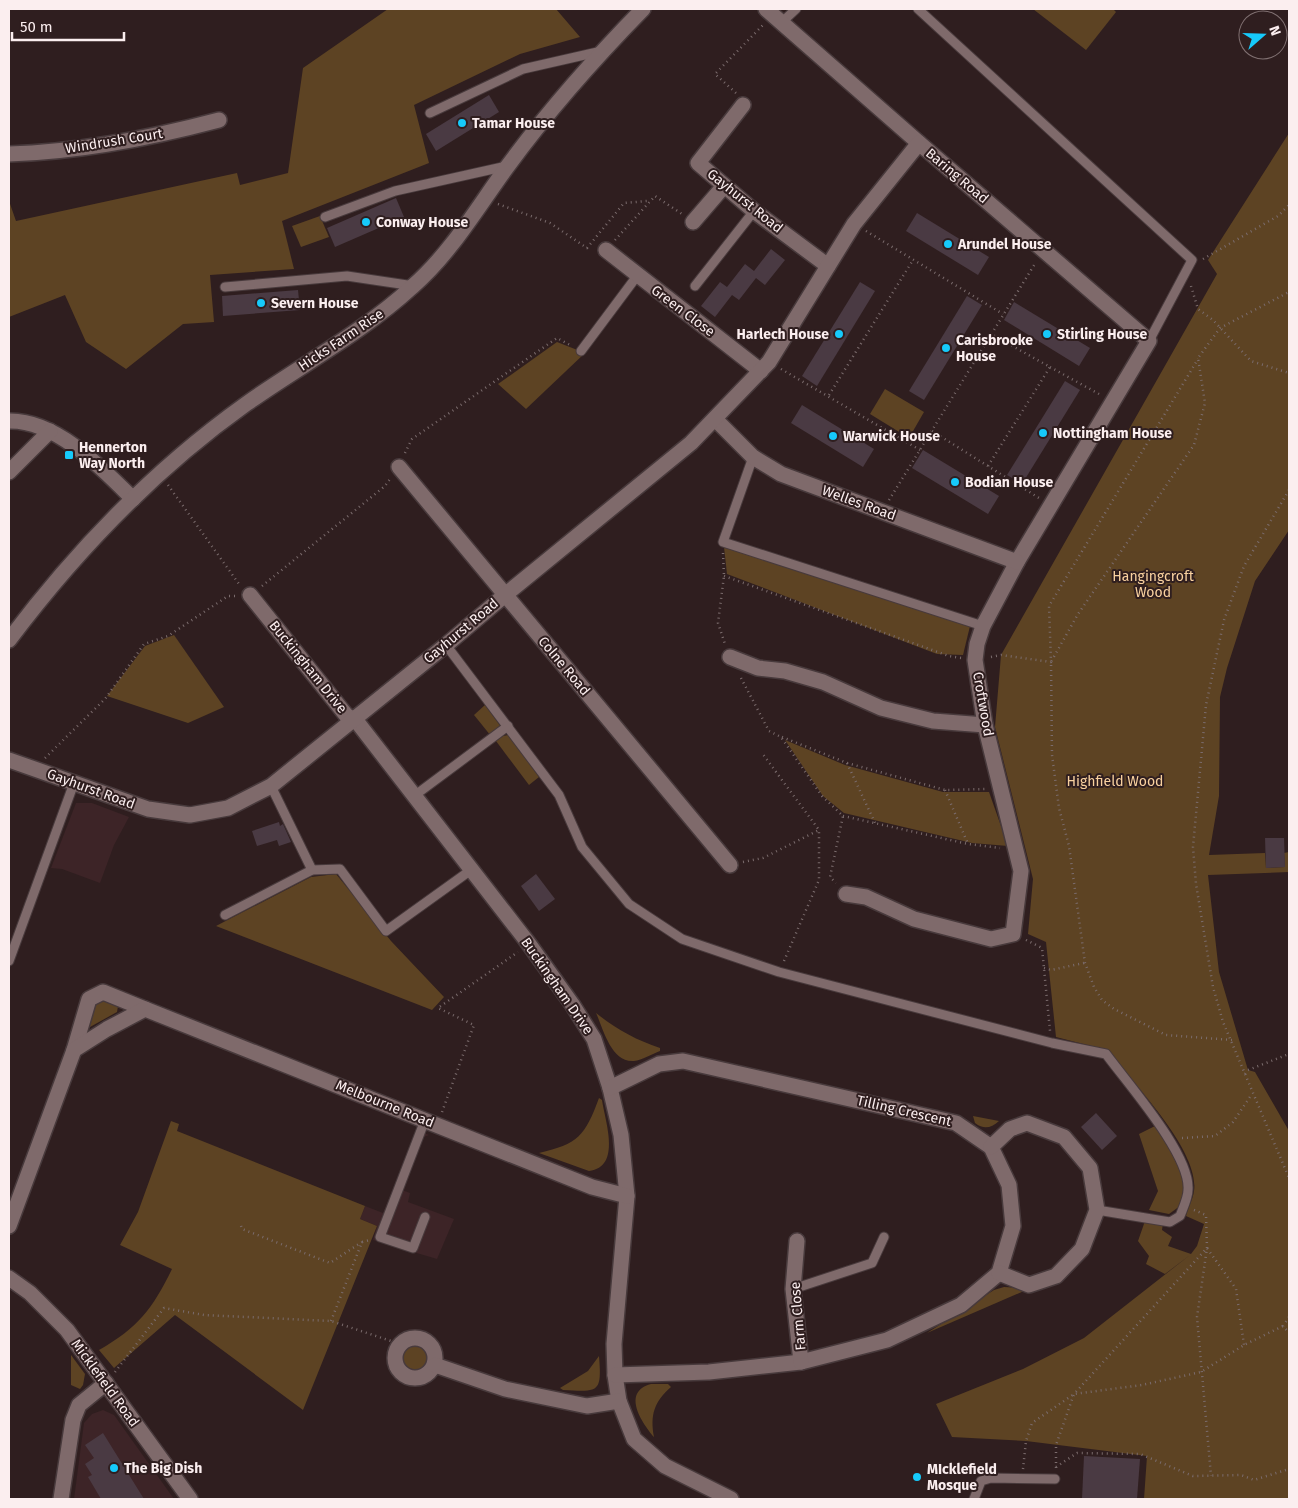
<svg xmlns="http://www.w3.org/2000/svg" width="1298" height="1508" viewBox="0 0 1298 1508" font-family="'Fira Sans',sans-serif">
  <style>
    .built { fill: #3d2427 }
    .green { fill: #5d4323 }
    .building { fill: #4a3a43 }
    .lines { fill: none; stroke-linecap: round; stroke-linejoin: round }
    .lane-casing { stroke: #483a3c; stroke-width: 11 }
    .street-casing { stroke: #483a3c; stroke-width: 18 }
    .path { stroke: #7b6c6d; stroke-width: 2.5; stroke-dasharray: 1 4; stroke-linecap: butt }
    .lane { stroke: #7f6a6b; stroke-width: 9 }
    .street { stroke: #7f6a6b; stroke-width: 15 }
    .poi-dot { fill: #16cafb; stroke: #2f1e1f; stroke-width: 2 }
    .labels { text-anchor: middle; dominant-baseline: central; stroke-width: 4; stroke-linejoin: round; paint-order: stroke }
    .poi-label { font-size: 14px; font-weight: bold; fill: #fbeeef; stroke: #2f1e1f; text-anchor: start }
    .street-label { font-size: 14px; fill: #fbeeef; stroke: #2f1e1f }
    .park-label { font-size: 14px; fill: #f9d19f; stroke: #2f1e1f }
  </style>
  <rect width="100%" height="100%" fill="#2f1e1f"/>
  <g class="built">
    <polygon points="76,803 92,803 129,817 114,845 100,883 62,869 51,868"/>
    <polygon points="417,1130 429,1135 421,1138 402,1190 410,1193 408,1202 454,1219 437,1259 373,1240 377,1226 360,1219 365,1206 383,1213"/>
    <polygon points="103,1410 114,1415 174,1499 74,1499 84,1423 92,1414"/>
  </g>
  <g class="green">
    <polygon points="388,9 556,9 580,37 520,54 414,105 429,163 282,221 294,269 210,275 214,322 183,324 126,369 86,342 65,295 9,317 9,201 16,221 237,173 240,185 288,173 303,68"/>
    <polygon points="1033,9 1113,9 1116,12 1086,50"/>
    <path d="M1289,133V530L1255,581L1227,668L1220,697L1219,796L1209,855L1265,853L1266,868L1285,867L1284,853L1289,852V872L1208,875L1219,972L1248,1070L1255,1072L1289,1131V1499H1144L1147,1456L1026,1441L952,1437L936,1404L1023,1369L1084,1338L1190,1255L1165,1274L1146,1264L1149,1256L1138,1241L1145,1221L1163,1223L1162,1230L1172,1237L1168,1246L1191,1254L1197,1246L1204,1224L1186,1216C1188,1208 1193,1199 1194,1191C1200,1152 1136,1086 1112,1056L1103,1049L1056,1037L1046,942L1028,934L1033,879L995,727L1001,655L1217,274L1208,260Z"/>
    <polygon points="320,216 329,237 301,247 292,226"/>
    <polygon points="557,342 585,353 526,409 498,384"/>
    <polygon points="885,389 924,412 909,438 870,414"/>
    <polygon points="724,547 970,626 963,655 937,654 727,574"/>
    <polygon points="174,635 224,707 188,723 107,696 145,646"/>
    <polygon points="485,705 501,727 491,736 474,715"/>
    <polygon points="508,735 539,777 529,785 496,741 503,736"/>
    <polygon points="785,740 845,765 943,792 989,792 1008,846 972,843 844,813 823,796"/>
    <polygon points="336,874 391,941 444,997 432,1010 216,926 311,877"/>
    <polygon points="100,995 118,1006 117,1012 90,1027 88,1026 96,998"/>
    <path d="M596,1013C616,1029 636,1040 660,1048V1051C652,1054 642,1060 634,1061C611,1063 603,1028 596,1013Z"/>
    <path d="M599,1098L602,1100C605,1121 622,1167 589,1171L539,1153C578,1144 585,1136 599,1098Z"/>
    <path d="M973,1116L999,1121C991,1128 984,1130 975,1123Z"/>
    <path d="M171,1121L179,1124L177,1131L365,1206L360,1219L377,1226L303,1410L175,1315L114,1368L99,1350C138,1328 153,1308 172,1269L120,1245L138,1212Z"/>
    <path d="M1159,1124C1176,1151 1190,1175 1180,1206L1169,1214L1149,1210L1158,1191L1139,1134Z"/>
    <polygon points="1004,1287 1021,1288 1024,1291 927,1333 994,1290"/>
    <circle cx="417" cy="1355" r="15"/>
    <polygon points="71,1355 85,1374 83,1385 80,1389 71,1385"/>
    <path d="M599,1356C602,1393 599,1392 563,1390L560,1388L588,1371Z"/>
    <path d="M651,1384H668L671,1387C654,1402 650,1415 654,1437C642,1423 621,1392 651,1384Z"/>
  </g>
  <g class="building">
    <polygon points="489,95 499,112 436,151 426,134"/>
    <polygon points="396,198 404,217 335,247 327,228"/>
    <polygon points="917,213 989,257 978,275 906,231"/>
    <polygon points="771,249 785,260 765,285 756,278 739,300 732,295 715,317 701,306 720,282 727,287 745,264 754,271"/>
    <polygon points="860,282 875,291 817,386 802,376"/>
    <polygon points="298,290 300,310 223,316 222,296"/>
    <polygon points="967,296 982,305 924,400 909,391"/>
    <polygon points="1014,302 1090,348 1079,366 1004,320"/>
    <polygon points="1065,381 1080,390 1022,484 1007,475"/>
    <polygon points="802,405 874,449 863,467 791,423"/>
    <polygon points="923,450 999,496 988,514 912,468"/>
    <polygon points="279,822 280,826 283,824 291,842 279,846 277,840 257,846 252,831"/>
    <polygon points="1265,838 1284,838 1285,867 1266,868"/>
    <polygon points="536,874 555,899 539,911 521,886"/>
    <polygon points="1096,1113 1117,1136 1102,1150 1081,1127"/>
    <polygon points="103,1433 144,1499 101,1499 88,1477 92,1475 85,1464 94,1458 85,1445"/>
    <polygon points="1084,1456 1140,1459 1137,1499 1082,1499"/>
  </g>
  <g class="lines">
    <defs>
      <g id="lane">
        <polyline points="918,9 1192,260 1149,341"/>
        <polyline points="781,23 796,9"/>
        <polyline points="430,113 523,69 602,51"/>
        <polyline points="325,217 395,191 507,166"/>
        <polyline points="695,286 754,211"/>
        <polyline points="225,287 347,276 414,286"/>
        <polyline points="581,351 637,276"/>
        <polyline points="753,457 723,542 983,626"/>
        <path d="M446,645L559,795L582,847L629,904L682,939L779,972L1052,1043L1106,1054C1128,1084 1191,1155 1188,1190C1188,1198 1183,1208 1180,1216L1170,1222L1097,1210"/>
        <polyline points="271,786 312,870"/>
        <polyline points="414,796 508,726"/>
        <polyline points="225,915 312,870 340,869 386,931 471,870"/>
        <polyline points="9,961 74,783"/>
        <polyline points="425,1120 380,1237 413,1248 425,1217"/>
        <polyline points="793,1289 872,1263 884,1237"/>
        <polyline points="974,1499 981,1481 991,1478 1055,1479"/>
      </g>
      <g id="street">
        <polyline points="766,9 919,143 1149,341 1017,562 983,626 977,644 975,660 985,725 1021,871 1013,934 991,939 914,919 866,897 846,894"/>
        <polyline points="743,105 698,163 754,211 828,266"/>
        <path d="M9,154C79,152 151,138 219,120"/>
        <polyline points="693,222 724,186"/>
        <polyline points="606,250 761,371"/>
        <polyline points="716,420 753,457 781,474 1017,562"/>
        <path d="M9,421C56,420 102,468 133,499"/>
        <polyline points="399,467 730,865"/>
        <polyline points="9,472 50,431"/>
        <polyline points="250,595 346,715 358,723 529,944 572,1004 594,1039 610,1088 621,1135 627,1196 614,1344 615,1375 619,1401 634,1439 665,1466 731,1499"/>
        <path d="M9,640C76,551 155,469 246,404C301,365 362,333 412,287C451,253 477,208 507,167C548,111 595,58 643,9"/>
        <polyline points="730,657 758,668 785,671 823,682 881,708 933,721 985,725"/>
        <polyline points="9,760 148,809 190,815 228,808 271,786 446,645 505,595 691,443 769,362 854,224 919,143"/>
        <polyline points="74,1050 89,999 103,992 145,1009"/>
        <polyline points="610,1088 659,1064 683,1061 956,1123 991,1147 1009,1185 1013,1226 999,1273 961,1305 887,1340 801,1362 709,1372 615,1375"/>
        <polyline points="991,1147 1010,1129 1027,1123 1064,1137 1090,1168 1097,1210 1082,1249 1056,1276 1029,1285 999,1273"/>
        <polyline points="9,1226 74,1050 107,1029 145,1009 592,1187 627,1196"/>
        <polyline points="797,1241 793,1289 801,1362"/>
        <polyline points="9,1278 30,1293 67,1330 190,1499"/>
        <circle cx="415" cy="1358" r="20"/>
        <polyline points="435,1365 505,1389 587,1406 619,1401"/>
        <polyline points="61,1499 73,1420 79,1405 106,1383"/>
      </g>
    </defs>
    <use href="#lane" class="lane-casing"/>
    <use href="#street" class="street-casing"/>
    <g class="path">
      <polyline points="736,93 715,74 763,25"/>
      <polyline points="498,204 550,223 587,248 624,203 647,201"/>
      <polyline points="866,231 1003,314"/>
      <polyline points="615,240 655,196 682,214"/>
      <polyline points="1203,259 1278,216 1289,205"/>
      <polyline points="1191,286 1198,309 1213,320 1251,361 1289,373"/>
      <polyline points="1050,367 1099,394"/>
      <polyline points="781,369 920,450"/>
      <polyline points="829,395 913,260"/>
      <polyline points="932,431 1039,498"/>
      <polyline points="405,453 412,439 557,338 570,345"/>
      <polyline points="988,466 1050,367 991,334"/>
      <polyline points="168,485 239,584"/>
      <polyline points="1289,490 1244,566 1224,620 1206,705 1193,847 1196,884 1213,987 1223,1022 1289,1178"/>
      <polyline points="889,500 1036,262"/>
      <polyline points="723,553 724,576 718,623 725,644"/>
      <polyline points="724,576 949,656 961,658"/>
      <polyline points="262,586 385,486 390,479"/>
      <polyline points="991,657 1001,655 1051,662 1049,606 1198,359"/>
      <polyline points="741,678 769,731 781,737 822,796 843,816 830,877 836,883"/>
      <polyline points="782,737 847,763 945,790 986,789"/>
      <polyline points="45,758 105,699 144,644 168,636 228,596 236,596"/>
      <polyline points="847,763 875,823"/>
      <polyline points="945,790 968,844"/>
      <polyline points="843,816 968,844 1000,848"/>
      <polyline points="743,862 763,858 819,830 762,753"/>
      <polyline points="1026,940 1042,948 1050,1031"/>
      <polyline points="784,961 819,880 819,830"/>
      <polyline points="1044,968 1051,970 1084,963"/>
      <polyline points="1232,1040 1166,1035 1114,1009 1102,1000 1094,987 1085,963 1069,846 1059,808 1052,755 1051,662 1078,614 1194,445 1205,403 1198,358 1220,328 1289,292"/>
      <polyline points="1245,1074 1248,1070 1289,1054"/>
      <polyline points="442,1112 474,1025 438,1008 518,952"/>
      <polyline points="1182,1138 1215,1136 1233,1122 1252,1094"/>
      <polyline points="1194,1210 1206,1215 1207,1248 1197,1317 1211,1476"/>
      <polyline points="241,1226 242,1229 330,1263 362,1242"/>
      <polyline points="1289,1317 1283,1326 1289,1333"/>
      <polyline points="331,1321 362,1242 370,1240"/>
      <polyline points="115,1372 164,1308 204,1315 331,1321 400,1344"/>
      <polyline points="1056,1467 1077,1453 1140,1454 1193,1476 1241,1475 1254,1480 1289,1469"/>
      <polyline points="1056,1468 1056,1445 1074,1394 1207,1248 1236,1289 1244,1345"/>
      <polyline points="1023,1469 1026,1441 1032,1423 1074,1394 1142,1385 1201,1372 1244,1345 1283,1326"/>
    </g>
    <use href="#lane" class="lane"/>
    <use href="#street" class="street"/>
  </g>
  <g class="poi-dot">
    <circle cx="462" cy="123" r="5"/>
    <circle cx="366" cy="222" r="5"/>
    <circle cx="948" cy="244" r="5"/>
    <circle cx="261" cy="303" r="5"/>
    <circle cx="839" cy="334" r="5"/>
    <circle cx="1047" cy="334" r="5"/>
    <circle cx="946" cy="348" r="5"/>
    <circle cx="1043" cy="433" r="5"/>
    <circle cx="833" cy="436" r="5"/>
    <rect x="64" y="450" width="10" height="10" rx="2.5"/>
    <circle cx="955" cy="482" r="5"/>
    <circle cx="114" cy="1468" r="5"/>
    <circle cx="917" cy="1477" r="5"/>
  </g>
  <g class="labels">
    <g class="poi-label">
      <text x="472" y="123">Tamar House</text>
      <text x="376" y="222">Conway House</text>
      <text x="958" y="244">Arundel House</text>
      <text x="271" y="303">Severn House</text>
      <text x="829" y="334" text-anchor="end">Harlech House</text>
      <text x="1057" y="334">Stirling House</text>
      <text x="956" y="340">Carisbrooke<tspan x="956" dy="16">House</tspan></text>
      <text x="1053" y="433">Nottingham House</text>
      <text x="843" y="436">Warwick House</text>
      <text x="79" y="447">Hennerton<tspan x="79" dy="16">Way North</tspan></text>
      <text x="965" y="482">Bodian House</text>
      <text x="124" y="1468">The Big Dish</text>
      <text x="927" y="1469">MIcklefield<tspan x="927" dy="16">Mosque</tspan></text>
    </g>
    <g class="street-label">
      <text transform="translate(114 141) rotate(-9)">Windrush Court</text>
      <text transform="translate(957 176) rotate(40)">Baring Road</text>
      <text transform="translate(745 201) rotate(39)">Gayhurst Road</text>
      <text transform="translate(683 311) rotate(37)">Green Close</text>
      <text transform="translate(341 340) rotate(-34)">Hicks Farm Rise</text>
      <text transform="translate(859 503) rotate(20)">Welles Road</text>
      <text transform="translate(461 631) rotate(-40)">Gayhurst Road</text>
      <text transform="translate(564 666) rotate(50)">Colne Road</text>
      <text transform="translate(308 667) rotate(51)">Buckingham Drive</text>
      <text transform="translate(983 704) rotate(80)">Croftwood</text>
      <text transform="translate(91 789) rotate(20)">Gayhurst Road</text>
      <text transform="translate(557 986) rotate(55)">Buckingham Drive</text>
      <text transform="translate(385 1104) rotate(22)">Melbourne Road</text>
      <text transform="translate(904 1111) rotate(13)">Tilling Crescent</text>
      <text transform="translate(798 1316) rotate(-95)">Farm Close</text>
      <text transform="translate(105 1383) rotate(54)">Micklefield Road</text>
    </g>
    <g class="park-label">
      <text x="1153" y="576">Hangingcroft<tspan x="1153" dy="16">Wood</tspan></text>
      <text x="1115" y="781">Highfield Wood</text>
    </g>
  </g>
  <rect width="1298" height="1508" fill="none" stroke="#fbeeef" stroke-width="20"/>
  <g transform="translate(1263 35) rotate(70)"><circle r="24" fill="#2f1e1f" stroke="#817172"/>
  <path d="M0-4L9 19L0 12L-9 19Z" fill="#16cafb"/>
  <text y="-8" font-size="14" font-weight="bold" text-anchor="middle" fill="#fbeeef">N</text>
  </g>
  <path d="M12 32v8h112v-8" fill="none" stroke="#fbeeef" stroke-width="2.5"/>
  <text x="20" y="32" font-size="15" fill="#fbeeef" stroke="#2f1e1f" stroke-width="4" paint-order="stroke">50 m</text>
</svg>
